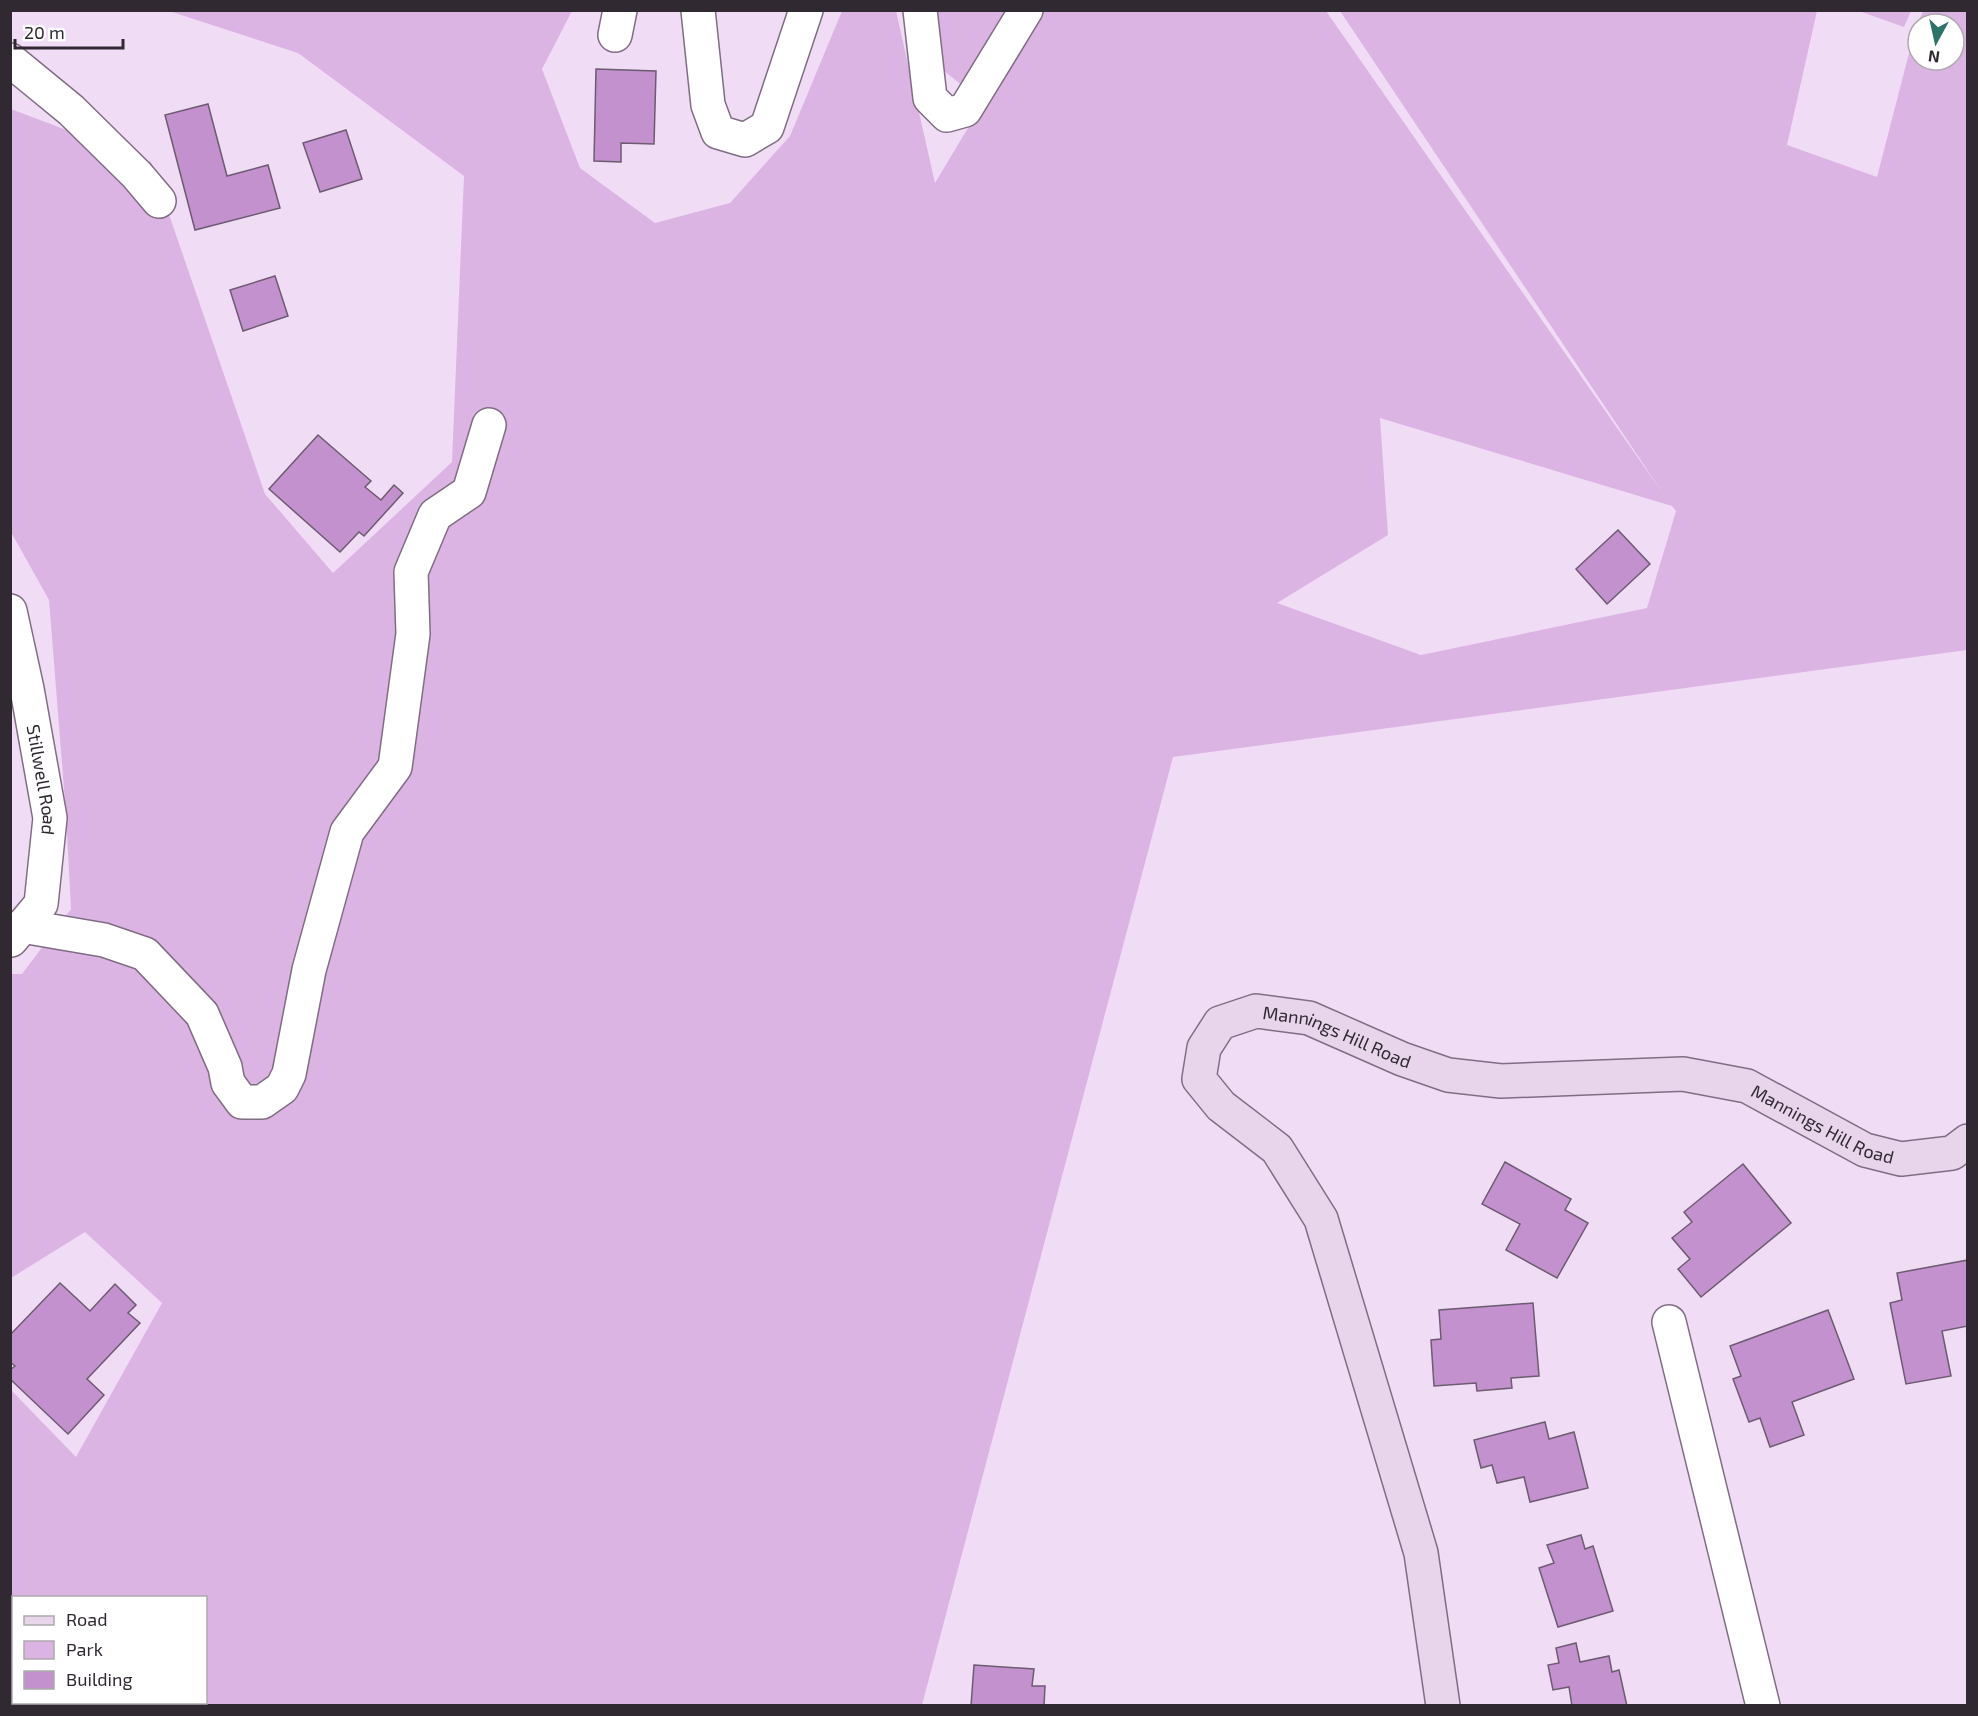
<svg xmlns="http://www.w3.org/2000/svg" width="1978" height="1716" viewBox="0 0 1978 1716" font-family="'Exo 2',sans-serif">
  <style>
    .green { fill: #dbb4e4; fill-rule: evenodd }
    .building { fill: #c391ce; stroke: #6d5b71; stroke-width: 1.5 }
    .lines { fill: none; stroke-linecap: round; stroke-linejoin: round }
    .minor-casing { stroke: #806d84; stroke-width: 36 }
    .secondary-casing { stroke: #806d84; stroke-width: 36 }
    .minor { stroke: #fff; stroke-width: 33 }
    .secondary { stroke: #e8d5ec; stroke-width: 33 }
    .labels { text-anchor: middle; dominant-baseline: central; stroke-width: 5; stroke-linejoin: round; paint-order: stroke }
    .street-label { font-size: 18px; fill: #312932; stroke: #fff }
  </style>
  <rect width="100%" height="100%" fill="#f1dcf6"/>
  <g class="green">
    <path d="M169,11H572L542,69L580,168L655,223L730,203L790,136L842,11H896L935,183L1038,11H1326L1664,495L1340,11H1817L1787,145L1877,177L1915,30L1923,11H1967V650L1173,757L922,1705H11V1390L76,1457L162,1303L85,1232L11,1278V974H22L71,909L66,814L49,600L11,532V109L151,162L265,494L333,573L452,462L464,176L298,53ZM1918,24H1954V60H1918ZM1380,418L1672,506L1676,511L1647,608L1421,655L1277,603L1388,535ZM14,1598H206V1702H14Z"/>
    <polygon points="938,11 1008,11 964,87 943,70"/>
    <polygon points="1859,11 1911,11 1904,27"/>
  </g>
  <g class="building">
    <polygon points="596,69 656,71 654,144 621,143 621,162 594,161"/>
    <polygon points="208,104 227,176 268,165 280,208 195,230 165,115"/>
    <polygon points="346,130 362,179 320,192 303,143"/>
    <polygon points="275,276 288,316 243,331 230,290"/>
    <polygon points="318,435 371,481 365,487 381,500 394,485 403,493 364,536 359,532 340,552 269,489"/>
    <polygon points="1618,530 1650,564 1607,604 1576,569"/>
    <polygon points="1505,1162 1571,1199 1565,1210 1588,1223 1557,1278 1506,1250 1520,1224 1482,1204"/>
    <polygon points="1743,1164 1791,1223 1701,1297 1678,1269 1690,1259 1672,1238 1692,1222 1684,1212"/>
    <polygon points="1968,1260 1968,1326 1942,1331 1951,1376 1906,1384 1890,1303 1902,1300 1897,1273"/>
    <polygon points="60,1283 90,1311 115,1284 136,1305 128,1313 140,1323 87,1379 104,1395 68,1434 10,1379 10,1370 15,1366 10,1362 10,1335"/>
    <polygon points="1533,1303 1539,1376 1511,1378 1512,1388 1477,1391 1476,1383 1434,1386 1431,1340 1441,1339 1439,1310"/>
    <polygon points="1828,1310 1854,1379 1792,1402 1804,1435 1770,1447 1760,1418 1749,1422 1733,1379 1741,1376 1730,1346"/>
    <polygon points="1545,1422 1549,1439 1574,1432 1588,1488 1530,1502 1524,1477 1497,1483 1492,1465 1481,1468 1474,1440"/>
    <polygon points="1581,1535 1585,1549 1593,1546 1613,1611 1558,1627 1539,1568 1554,1563 1547,1545"/>
    <polygon points="1576,1643 1580,1662 1609,1656 1612,1672 1619,1670 1627,1706 1572,1706 1569,1687 1553,1690 1548,1665 1559,1663 1556,1648"/>
    <polygon points="974,1665 1034,1669 1032,1686 1045,1686 1044,1706 971,1706"/>
  </g>
  <g class="lines">
    <defs>
      <g id="minor">
        <polyline points="698,10 708,105 718,132 745,140 767,127 806,10"/>
        <polyline points="920,10 930,98 947,115 965,110 1026,10"/>
        <polyline points="615,35 620,10"/>
        <polyline points="10,60 71,110 137,175 159,201"/>
        <path id="s1" d="M10,611L27,689L50,818L41,904L11,940"/>
        <polyline points="22,926 104,940 145,954 202,1014 225,1067 228,1083 242,1102 262,1102 282,1088 289,1074 309,970 347,832 395,767 413,634 411,572 435,515 469,492 489,425"/>
        <polyline points="1669,1322 1763,1706"/>
      </g>
      <g id="secondary">
        <path id="s2" d="M1443,1706L1421,1553L1321,1219L1277,1149L1221,1106L1199,1079L1204,1048L1220,1023L1256,1011L1309,1018L1402,1059L1448,1075L1501,1081L1683,1074L1747,1086L1865,1150L1901,1159L1952,1153L1968,1141"/>
      </g>
    </defs>
    <use href="#minor" class="minor-casing"/>
    <use href="#secondary" class="secondary-casing"/>
    <use href="#minor" class="minor"/>
    <use href="#secondary" class="secondary"/>
  </g>
  <g class="labels">
    <g class="street-label">
      <text stroke="none"><textPath href="#s1" startOffset="172">Stillwell Road</textPath></text>
      <text stroke="none"><textPath href="#s2" startOffset="876">Mannings Hill Road</textPath></text>
      <text stroke="none"><textPath href="#s2" startOffset="1380">Mannings Hill Road</textPath></text>
    </g>
  </g>
  <rect width="1978" height="1716" fill="none" stroke="#312932" stroke-width="24"/>
  <rect x="12" y="1596" width="195" height="108" fill="#ffffff" stroke="#ada9ad" stroke-width="1.5"/>
  <rect x="24" y="1616" width="30" height="9" fill="#e8d5ec" stroke="#ada9ad" stroke-width="1.5"/>
  <text x="66" y="1626" font-size="18" fill="#312932">Road</text>
  <rect x="24" y="1641" width="30" height="18" fill="#dbb4e4" stroke="#ada9ad" stroke-width="1.5"/>
  <text x="66" y="1656" font-size="18" fill="#312932">Park</text>
  <rect x="24" y="1671" width="30" height="18" fill="#c391ce" stroke="#ada9ad" stroke-width="1.5"/>
  <text x="66" y="1686" font-size="18" fill="#312932">Building</text>
  <g transform="translate(1936 42) rotate(188)"><circle r="28" fill="#ffffff" stroke="#ada9ad" stroke-width="1.5"/>
  <path d="M0-4.5L10 22L0 15L-10 22Z" fill="#2e7367"/>
  <text y="-9" font-size="16" font-weight="bold" text-anchor="middle" fill="#312932">N</text>
  </g>
  <path d="M15 39v9h108v-9" fill="none" stroke="#312932" stroke-width="3"/>
  <text x="24" y="39" font-size="18" fill="#312932" stroke="#ffffff" stroke-width="4.5" paint-order="stroke">20 m</text>
</svg>
